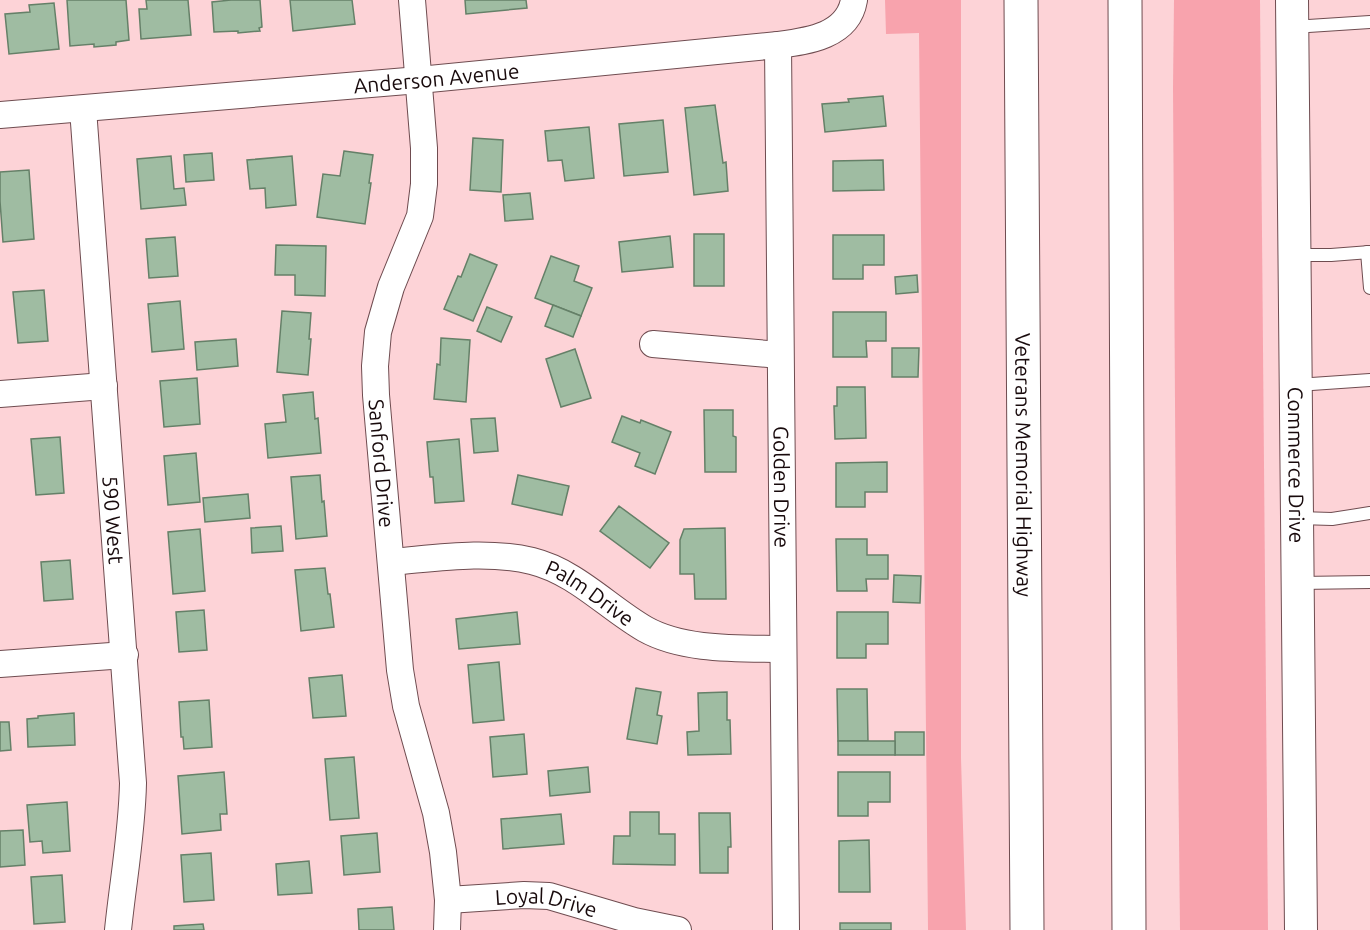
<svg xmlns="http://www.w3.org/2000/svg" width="1370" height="930" viewBox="0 0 1370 930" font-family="Ubuntu,sans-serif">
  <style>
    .green { fill: #f8a3ad }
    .building { fill: #9fbca2; stroke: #658068; stroke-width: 1.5 }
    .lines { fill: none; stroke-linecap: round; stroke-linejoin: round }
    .service-casing { stroke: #6f4c50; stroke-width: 14 }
    .minor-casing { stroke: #6f4c50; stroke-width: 28 }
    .tertiary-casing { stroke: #6f4c50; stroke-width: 34 }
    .motorway-casing { stroke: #6f4c50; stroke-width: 35 }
    .service { stroke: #fff; stroke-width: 12 }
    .minor { stroke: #fff; stroke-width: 26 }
    .tertiary { stroke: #fff; stroke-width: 32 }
    .motorway { stroke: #fff; stroke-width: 33 }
    .labels { text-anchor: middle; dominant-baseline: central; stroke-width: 4.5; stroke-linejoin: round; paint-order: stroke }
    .street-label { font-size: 21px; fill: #180a0c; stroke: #ffe5e7 }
  </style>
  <rect width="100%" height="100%" fill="#fdd3d7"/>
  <g class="green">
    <polygon points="885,0 961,0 961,758 966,930 928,930 919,33 886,34"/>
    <polygon points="1174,0 1260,0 1268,930 1180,930 1176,559 1173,88"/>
  </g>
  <g class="building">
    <polygon points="67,0 126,0 129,40 116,42 116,45 94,47 94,44 70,46"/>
    <polygon points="146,0 188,0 191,35 141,39 139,9 147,9"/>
    <polygon points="231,0 260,0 262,27 259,28 260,31 238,33 238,31 214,32 212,2"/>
    <polygon points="290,0 352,0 355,24 293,31"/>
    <polygon points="465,0 526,0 527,8 466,14"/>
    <polygon points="54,3 59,49 9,54 5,14 30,12 29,5"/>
    <polygon points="883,96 886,126 825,132 822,104 849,102 848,99"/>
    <polygon points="715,105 723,163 726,162 728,191 694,195 685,108"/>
    <polygon points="663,120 668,172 624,176 619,124"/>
    <polygon points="589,127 594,178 565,181 562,160 548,161 545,131"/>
    <polygon points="473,138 503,140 501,192 470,190"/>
    <polygon points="344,151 373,155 369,183 371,183 365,224 317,217 323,174 340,176"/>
    <polygon points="212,153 214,180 186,182 184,155"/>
    <polygon points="171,156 174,189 184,188 186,205 141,209 137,159"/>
    <polygon points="292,156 296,205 266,208 265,188 250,189 247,160"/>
    <polygon points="883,160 884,190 833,191 833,161"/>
    <polygon points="29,170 34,239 3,242 0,201 0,172"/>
    <polygon points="530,193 533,219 505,221 503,195"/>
    <rect x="694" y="234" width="30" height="52"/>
    <polygon points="833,235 884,235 884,265 863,265 863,279 833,279"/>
    <polygon points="670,236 673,267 622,272 619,242"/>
    <polygon points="175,237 178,276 149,278 146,239"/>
    <polygon points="276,245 326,246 325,296 295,295 295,275 275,275"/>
    <polygon points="470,254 497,265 473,321 444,309 458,276 461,277"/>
    <polygon points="551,256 579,266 574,281 592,288 581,316 535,298"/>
    <polygon points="917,275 918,292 896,294 895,277"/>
    <polygon points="44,290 48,341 18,343 13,292"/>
    <polygon points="180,301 184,349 152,352 148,304"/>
    <polygon points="553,305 581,316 573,337 545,326"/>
    <polygon points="487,307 512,317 501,342 477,331"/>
    <polygon points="282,311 311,313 309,339 311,339 308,375 277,372"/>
    <polygon points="833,312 886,312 886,341 866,341 867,357 833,357"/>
    <polygon points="441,338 470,340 466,402 434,399 437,364 440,365"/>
    <polygon points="236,339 238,366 197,370 195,342"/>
    <polygon points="892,348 919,348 918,377 892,377"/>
    <polygon points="575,349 591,398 561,407 546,359"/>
    <polygon points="197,378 200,424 164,427 160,381"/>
    <polygon points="837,387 865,387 866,438 835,439 834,406 837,406"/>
    <polygon points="313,392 315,419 318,418 321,453 268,458 265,424 286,422 283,395"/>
    <polygon points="704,410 733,410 733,436 736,437 736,472 705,472"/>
    <polygon points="622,416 640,423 641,420 671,432 655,474 635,466 640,453 612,442"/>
    <polygon points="495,418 498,451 474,453 471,419"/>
    <polygon points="60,437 64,493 36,495 31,439"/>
    <polygon points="459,439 464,501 435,503 433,477 430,477 427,442"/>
    <polygon points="196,453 200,502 168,505 164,456"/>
    <polygon points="887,462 887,492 865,492 865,507 836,507 836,463"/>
    <polygon points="320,475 322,502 324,501 327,536 296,539 291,477"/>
    <polygon points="518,475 569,486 562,515 512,504"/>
    <polygon points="248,494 250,518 205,522 203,498"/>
    <polygon points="619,506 669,543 650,568 600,531"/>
    <polygon points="281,526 283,551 252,553 251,528"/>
    <polygon points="725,528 726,599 695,599 694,574 680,574 680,540 684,529"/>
    <polygon points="200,529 205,591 173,594 168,532"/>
    <polygon points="836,539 867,539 867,555 888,555 888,579 866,579 867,591 837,591"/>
    <polygon points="70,560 73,599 44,601 41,562"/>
    <polygon points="325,568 328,594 330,594 334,627 301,631 295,570"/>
    <polygon points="894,575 921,576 920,603 893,602"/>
    <polygon points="204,610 207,650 179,652 176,612"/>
    <polygon points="517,612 520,644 459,649 456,619"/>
    <polygon points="837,612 888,612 888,644 866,644 866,658 837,658"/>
    <polygon points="499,662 504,720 473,723 468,665"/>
    <polygon points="342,675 346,716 313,718 309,678"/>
    <polygon points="636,688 661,692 657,715 662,716 657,744 627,739"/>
    <polygon points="837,689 867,689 868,741 838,741"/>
    <polygon points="727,692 727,720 730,720 731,754 688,755 687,732 699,731 698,693"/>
    <polygon points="209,700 212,747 184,749 183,737 181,737 179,702"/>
    <polygon points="74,713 75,745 28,747 27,719 38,718 38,716"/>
    <polygon points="0,722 9,722 11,750 0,751"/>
    <rect x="895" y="732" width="29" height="23"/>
    <polygon points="524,734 527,774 493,777 490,737"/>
    <rect x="838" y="741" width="57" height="14"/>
    <polygon points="354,757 359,818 330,820 325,759"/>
    <polygon points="588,767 590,792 550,796 548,771"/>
    <polygon points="224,772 227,814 220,814 221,830 182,834 178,776"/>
    <polygon points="838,772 890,772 890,802 868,802 868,816 838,816"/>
    <polygon points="67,802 70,851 43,853 42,841 30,842 27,805"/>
    <polygon points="630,812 659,812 659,834 675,834 675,865 613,864 614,836 630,836"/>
    <polygon points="699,813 730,813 731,847 728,847 728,873 700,873"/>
    <polygon points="561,814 564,844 503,849 501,819"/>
    <polygon points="23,830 25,865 0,867 0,831"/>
    <polygon points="377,833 380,872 344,875 341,836"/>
    <polygon points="869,840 870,892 839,892 839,841"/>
    <polygon points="211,853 214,900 184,902 181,855"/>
    <polygon points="309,861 312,893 278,895 276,864"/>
    <polygon points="62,875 65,922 34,924 31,877"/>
    <polygon points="392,907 394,930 359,930 358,909"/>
    <rect x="840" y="923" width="51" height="7"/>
    <polygon points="203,924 204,930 174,930 174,926"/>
  </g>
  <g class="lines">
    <defs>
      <g id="service">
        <polyline points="1293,27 1370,22"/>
        <polyline points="1367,252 1370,288"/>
        <polyline points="1296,255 1331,255 1370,252"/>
        <polyline points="1297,385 1370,380"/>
        <polyline points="1299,518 1332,519 1370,513"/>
        <polyline points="1299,583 1370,582"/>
      </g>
      <g id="minor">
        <path id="s1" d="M412,0L424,148V184L420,216L391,287L378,332L375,366L376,395L400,670L406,706L436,813L443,852L448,900L447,930"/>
        <path id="s2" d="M778,45L786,930"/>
        <path id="s3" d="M83,109L133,783C132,833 123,881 118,930"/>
        <path id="s4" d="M0,115L419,80L778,45C808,41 848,36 854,0"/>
        <polyline points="653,344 780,355"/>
        <polyline points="0,394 104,386"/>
        <path id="s5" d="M391,562C438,558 485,550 532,561C576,572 607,607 645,629C684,651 740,648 783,649"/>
        <polyline points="0,664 125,655"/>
        <path id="s6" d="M448,900L524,895L549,896L634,921L678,930"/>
      </g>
      <g id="tertiary">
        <path id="s7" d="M1292,0L1301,930"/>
      </g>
      <g id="motorway">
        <path id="s8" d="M1021,0L1027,930"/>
        <polyline points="1125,0 1129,930"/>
      </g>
    </defs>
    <use href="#service" class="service-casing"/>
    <use href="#minor" class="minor-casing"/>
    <use href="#tertiary" class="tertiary-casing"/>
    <use href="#motorway" class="motorway-casing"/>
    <use href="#service" class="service"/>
    <use href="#minor" class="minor"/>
    <use href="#tertiary" class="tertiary"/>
    <use href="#motorway" class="motorway"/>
  </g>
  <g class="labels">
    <g class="street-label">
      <text stroke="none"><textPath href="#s4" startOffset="438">Anderson Avenue</textPath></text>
      <text stroke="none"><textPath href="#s1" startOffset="472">Sanford Drive</textPath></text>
      <text stroke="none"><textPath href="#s8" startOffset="465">Veterans Memorial Highway</textPath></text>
      <text stroke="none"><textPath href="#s7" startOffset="465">Commerce Drive</textPath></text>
      <text stroke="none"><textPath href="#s2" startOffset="442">Golden Drive</textPath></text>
      <text stroke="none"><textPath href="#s3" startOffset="412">590 West</textPath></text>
      <text stroke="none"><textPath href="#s5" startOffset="208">Palm Drive</textPath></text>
      <text stroke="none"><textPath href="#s6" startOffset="99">Loyal Drive</textPath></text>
    </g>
  </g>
</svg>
